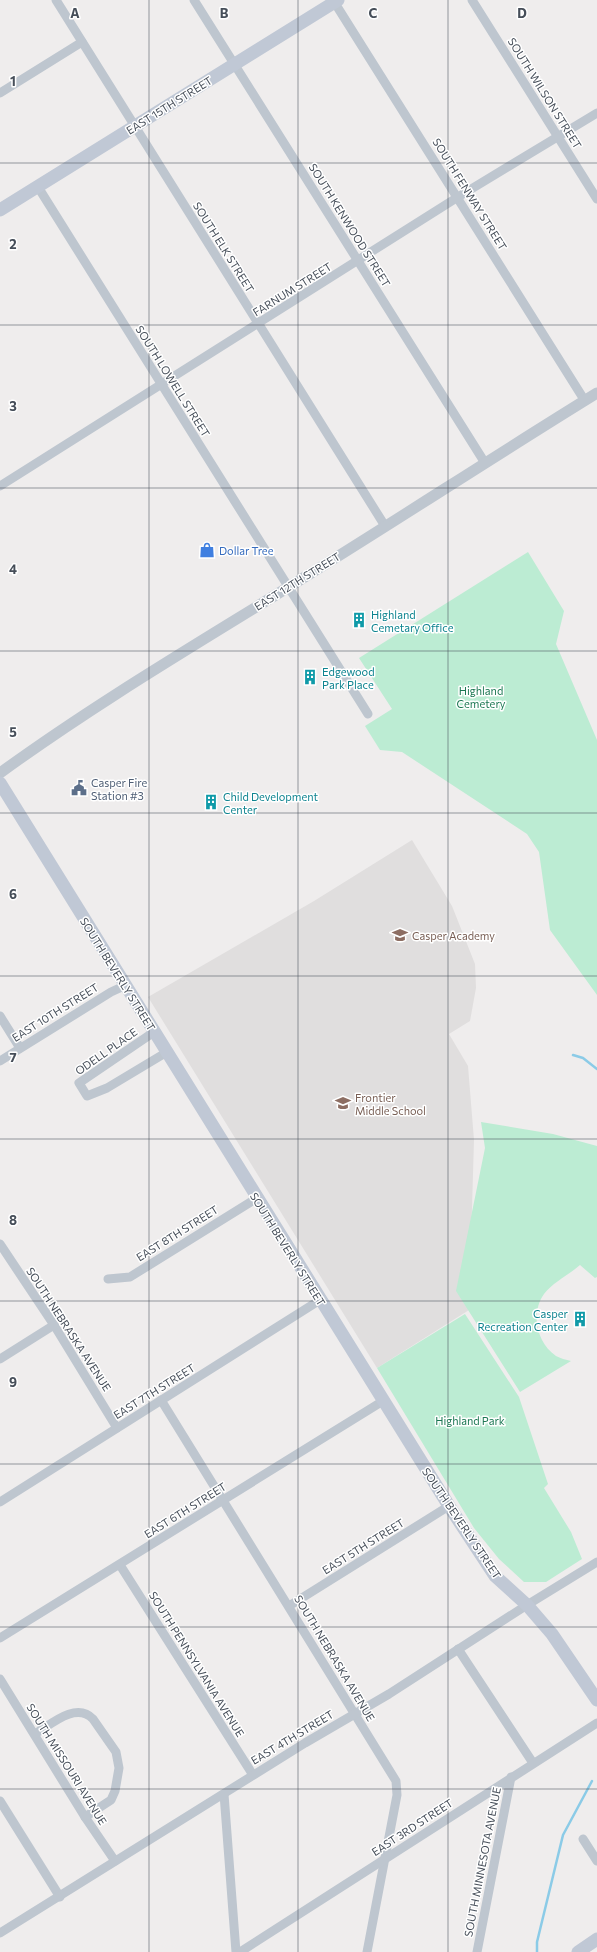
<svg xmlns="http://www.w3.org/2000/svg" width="597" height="1952" viewBox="0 0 597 1952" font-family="Commissioner,sans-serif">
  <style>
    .education { fill: #e0dede }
    .green { fill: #bcecd3 }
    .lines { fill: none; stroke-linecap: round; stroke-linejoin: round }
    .stream { stroke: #8bcbe7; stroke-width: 2.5 }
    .minor { stroke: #bec6cf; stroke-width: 9 }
    .tertiary { stroke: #bec6cf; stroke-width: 11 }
    .secondary { stroke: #c0c8d5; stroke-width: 13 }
    .grid { fill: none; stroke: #464e59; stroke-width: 1; stroke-opacity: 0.55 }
    .labels { text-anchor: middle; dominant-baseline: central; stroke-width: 3; stroke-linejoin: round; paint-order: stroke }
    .street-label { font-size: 11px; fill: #464e59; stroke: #fff }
    .shop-label { font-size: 11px; fill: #366cbe; stroke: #fff; text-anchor: start }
    .culture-label { font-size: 11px; fill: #0d838f; stroke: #fff; text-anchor: start }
    .park-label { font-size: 11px; fill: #1b7752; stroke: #fff }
    .service-label { font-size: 11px; fill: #4e5e75; stroke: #fff; text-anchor: start }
    .education-label { font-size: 11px; fill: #785e54; stroke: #fff; text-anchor: start }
    .grid-label { font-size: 13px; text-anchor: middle; font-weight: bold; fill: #464e59; stroke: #fff; stroke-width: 3; stroke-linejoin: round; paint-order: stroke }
  </style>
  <rect width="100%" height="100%" fill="#efeded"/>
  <polygon class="education" points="412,840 452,906 475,964 476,988 470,1021 449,1034 468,1066 474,1140 469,1310 377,1368 148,997 314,901"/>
  <g class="green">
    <polygon points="528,552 564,611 556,644 597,740 597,995 550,930 539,852 527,834 402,752 380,750 365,726 392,709 359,658"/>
    <path d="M481,1122L553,1134L597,1146V1277L595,1278L580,1265C569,1275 553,1282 544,1294C530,1314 537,1343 556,1356C560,1358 566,1360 571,1361L520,1392L456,1291L485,1148Z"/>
    <polygon points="465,1314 519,1397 548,1484 544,1488 571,1532 582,1559 546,1582 524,1582 499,1559 474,1528 377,1368"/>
  </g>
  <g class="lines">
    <g class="stream">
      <polyline points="573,1055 583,1058 597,1069"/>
      <polyline points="537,1952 537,1942 563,1835 592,1781"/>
    </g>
    <g class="minor">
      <polyline points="56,0 385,526"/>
      <polyline points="194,0 485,463"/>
      <polyline points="333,0 585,401"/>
      <polyline points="472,0 597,199"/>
      <polyline points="0,93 82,42"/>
      <polyline points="38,187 368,714"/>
      <polyline points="0,486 458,197 597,113"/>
      <polyline points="0,1016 20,1048"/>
      <polyline points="154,1032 79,1083 87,1096 107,1088 167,1052"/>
      <polyline points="0,1061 111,992 124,986"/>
      <polyline points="0,1244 54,1325 117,1428"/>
      <polyline points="108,1279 130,1277 257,1198"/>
      <polyline points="0,1359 54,1325"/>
      <polyline points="161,1400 396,1781 397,1795 367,1952"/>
      <polyline points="0,1502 320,1300"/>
      <polyline points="120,1565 253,1775"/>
      <polyline points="289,1606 449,1506"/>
      <polyline points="0,1638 383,1401"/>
      <polyline points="458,1649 533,1763"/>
      <polyline points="0,1679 85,1817 115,1861"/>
      <path d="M35,1734C50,1725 76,1701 93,1719L116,1752L119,1768L115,1791L111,1800L85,1817"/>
      <polyline points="224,1794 236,1952"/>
      <polyline points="0,1801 60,1897"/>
      <polyline points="583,1839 597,1861"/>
      <polyline points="0,1933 305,1743 389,1694 527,1605 597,1562"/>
      <polyline points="240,1952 597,1723"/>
      <polyline points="477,1952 511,1777"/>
    </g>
    <path class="tertiary" d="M0,773C92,706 190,648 287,588C391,524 493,457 597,393"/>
    <g class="secondary">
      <polyline points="0,210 338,0"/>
      <polyline points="0,783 449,1506 495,1576 527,1605 552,1634 597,1700"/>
      <polyline points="578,1952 597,1939"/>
    </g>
  </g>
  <path class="grid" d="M149,0V1952M298,0V1952M448,0V1952M0,163H597M0,325H597M0,488H597M0,651H597M0,813H597M0,976H597M0,1139H597M0,1301H597M0,1464H597M0,1627H597M0,1789H597"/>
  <defs>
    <symbol id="shop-bare" viewBox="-9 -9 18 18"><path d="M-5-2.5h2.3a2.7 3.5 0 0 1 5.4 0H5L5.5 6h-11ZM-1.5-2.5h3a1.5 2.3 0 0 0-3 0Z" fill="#3f7fe0" stroke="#fff" stroke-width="2.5" paint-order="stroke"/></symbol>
    <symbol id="building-bare" viewBox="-9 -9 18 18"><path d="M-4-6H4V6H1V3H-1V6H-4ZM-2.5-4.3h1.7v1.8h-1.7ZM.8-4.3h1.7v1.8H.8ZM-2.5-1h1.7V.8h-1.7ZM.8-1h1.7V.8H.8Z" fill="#0f9aa8" stroke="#fff" stroke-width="2.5" paint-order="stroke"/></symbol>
    <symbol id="civic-bare" viewBox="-9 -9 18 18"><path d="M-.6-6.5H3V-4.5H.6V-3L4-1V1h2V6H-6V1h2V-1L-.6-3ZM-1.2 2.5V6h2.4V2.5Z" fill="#5c6f8a" stroke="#fff" stroke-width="2.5" paint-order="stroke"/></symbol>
    <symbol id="school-bare" viewBox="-9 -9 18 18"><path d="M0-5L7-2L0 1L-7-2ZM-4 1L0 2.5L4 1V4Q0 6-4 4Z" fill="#8d6e63" stroke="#fff" stroke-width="2.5" paint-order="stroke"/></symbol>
  </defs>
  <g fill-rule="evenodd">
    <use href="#shop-bare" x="196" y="539" width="22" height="22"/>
    <use href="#building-bare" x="348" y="609" width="22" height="22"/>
    <use href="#building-bare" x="299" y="666" width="22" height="22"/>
    <use href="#civic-bare" x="68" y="777" width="22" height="22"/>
    <use href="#building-bare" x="200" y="791" width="22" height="22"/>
    <use href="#school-bare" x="389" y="924" width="22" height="22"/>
    <use href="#school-bare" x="332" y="1092" width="22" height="22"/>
    <use href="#building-bare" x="569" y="1308" width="22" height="22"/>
  </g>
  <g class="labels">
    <g class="street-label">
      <text transform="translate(545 93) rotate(58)">SOUTH WILSON STREET</text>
      <text transform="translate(169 105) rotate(-32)">EAST 15TH STREET</text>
      <text transform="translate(470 194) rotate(58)">SOUTH FENWAY STREET</text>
      <text transform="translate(350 225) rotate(58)">SOUTH KENWOOD STREET</text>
      <text transform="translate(224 247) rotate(58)">SOUTH ELK STREET</text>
      <text transform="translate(292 289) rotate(-32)">FARNUM STREET</text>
      <text transform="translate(173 381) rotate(58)">SOUTH LOWELL STREET</text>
      <text transform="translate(297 581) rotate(-32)">EAST 12TH STREET</text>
      <text transform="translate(118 974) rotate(58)">SOUTH BEVERLY STREET</text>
      <text transform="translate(55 1012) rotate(-32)">EAST 10TH STREET</text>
      <text transform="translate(106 1051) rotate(-35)">ODELL PLACE</text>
      <text transform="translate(177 1233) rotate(-32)">EAST 8TH STREET</text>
      <text transform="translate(288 1249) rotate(58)">SOUTH BEVERLY STREET</text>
      <text transform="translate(69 1329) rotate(57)">SOUTH NEBRASKA AVENUE</text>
      <text transform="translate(154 1391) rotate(-32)">EAST 7TH STREET</text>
      <text transform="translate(185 1510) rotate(-32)">EAST 6TH STREET</text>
      <text transform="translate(462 1523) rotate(56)">SOUTH BEVERLY STREET</text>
      <text transform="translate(363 1546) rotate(-32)">EAST 5TH STREET</text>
      <text transform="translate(335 1658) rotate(59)">SOUTH NEBRASKA AVENUE</text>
      <text transform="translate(197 1664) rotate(58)">SOUTH PENNSYLVANIA AVENUE</text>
      <text transform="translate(292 1737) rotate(-31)">EAST 4TH STREET</text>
      <text transform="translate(67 1764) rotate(58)">SOUTH MISSOURI AVENUE</text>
      <text transform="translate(412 1827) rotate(-33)">EAST 3RD STREET</text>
      <text transform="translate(482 1862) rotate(-79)">SOUTH MINNESOTA AVENUE</text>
    </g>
    <g class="shop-label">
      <text x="219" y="550">Dollar Tree</text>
    </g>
    <g class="culture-label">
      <text x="371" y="614">Highland<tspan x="371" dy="13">Cemetary Office</tspan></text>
      <text x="322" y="671">Edgewood<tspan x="322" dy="13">Park Place</tspan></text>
      <text x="223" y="796">Child Development<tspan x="223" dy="13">Center</tspan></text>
      <text x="568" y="1313" text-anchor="end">Casper<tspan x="568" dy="13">Recreation Center</tspan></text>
    </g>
    <g class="park-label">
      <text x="481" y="690">Highland<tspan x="481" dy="13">Cemetery</tspan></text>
      <text x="470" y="1420">Highland Park</text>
    </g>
    <g class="service-label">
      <text x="91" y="782">Casper Fire<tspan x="91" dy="13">Station #3</tspan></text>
    </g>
    <g class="education-label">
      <text x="412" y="935">Casper Academy</text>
      <text x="355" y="1097">Frontier<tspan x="355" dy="13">Middle School</tspan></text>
    </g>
  </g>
  <g class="grid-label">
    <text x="75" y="18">A</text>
    <text x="224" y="18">B</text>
    <text x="373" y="18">C</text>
    <text x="522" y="18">D</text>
    <text x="13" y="86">1</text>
    <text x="13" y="249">2</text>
    <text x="13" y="411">3</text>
    <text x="13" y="574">4</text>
    <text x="13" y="737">5</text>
    <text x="13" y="899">6</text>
    <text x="13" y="1062">7</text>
    <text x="13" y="1225">8</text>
    <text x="13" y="1387">9</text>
  </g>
</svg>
